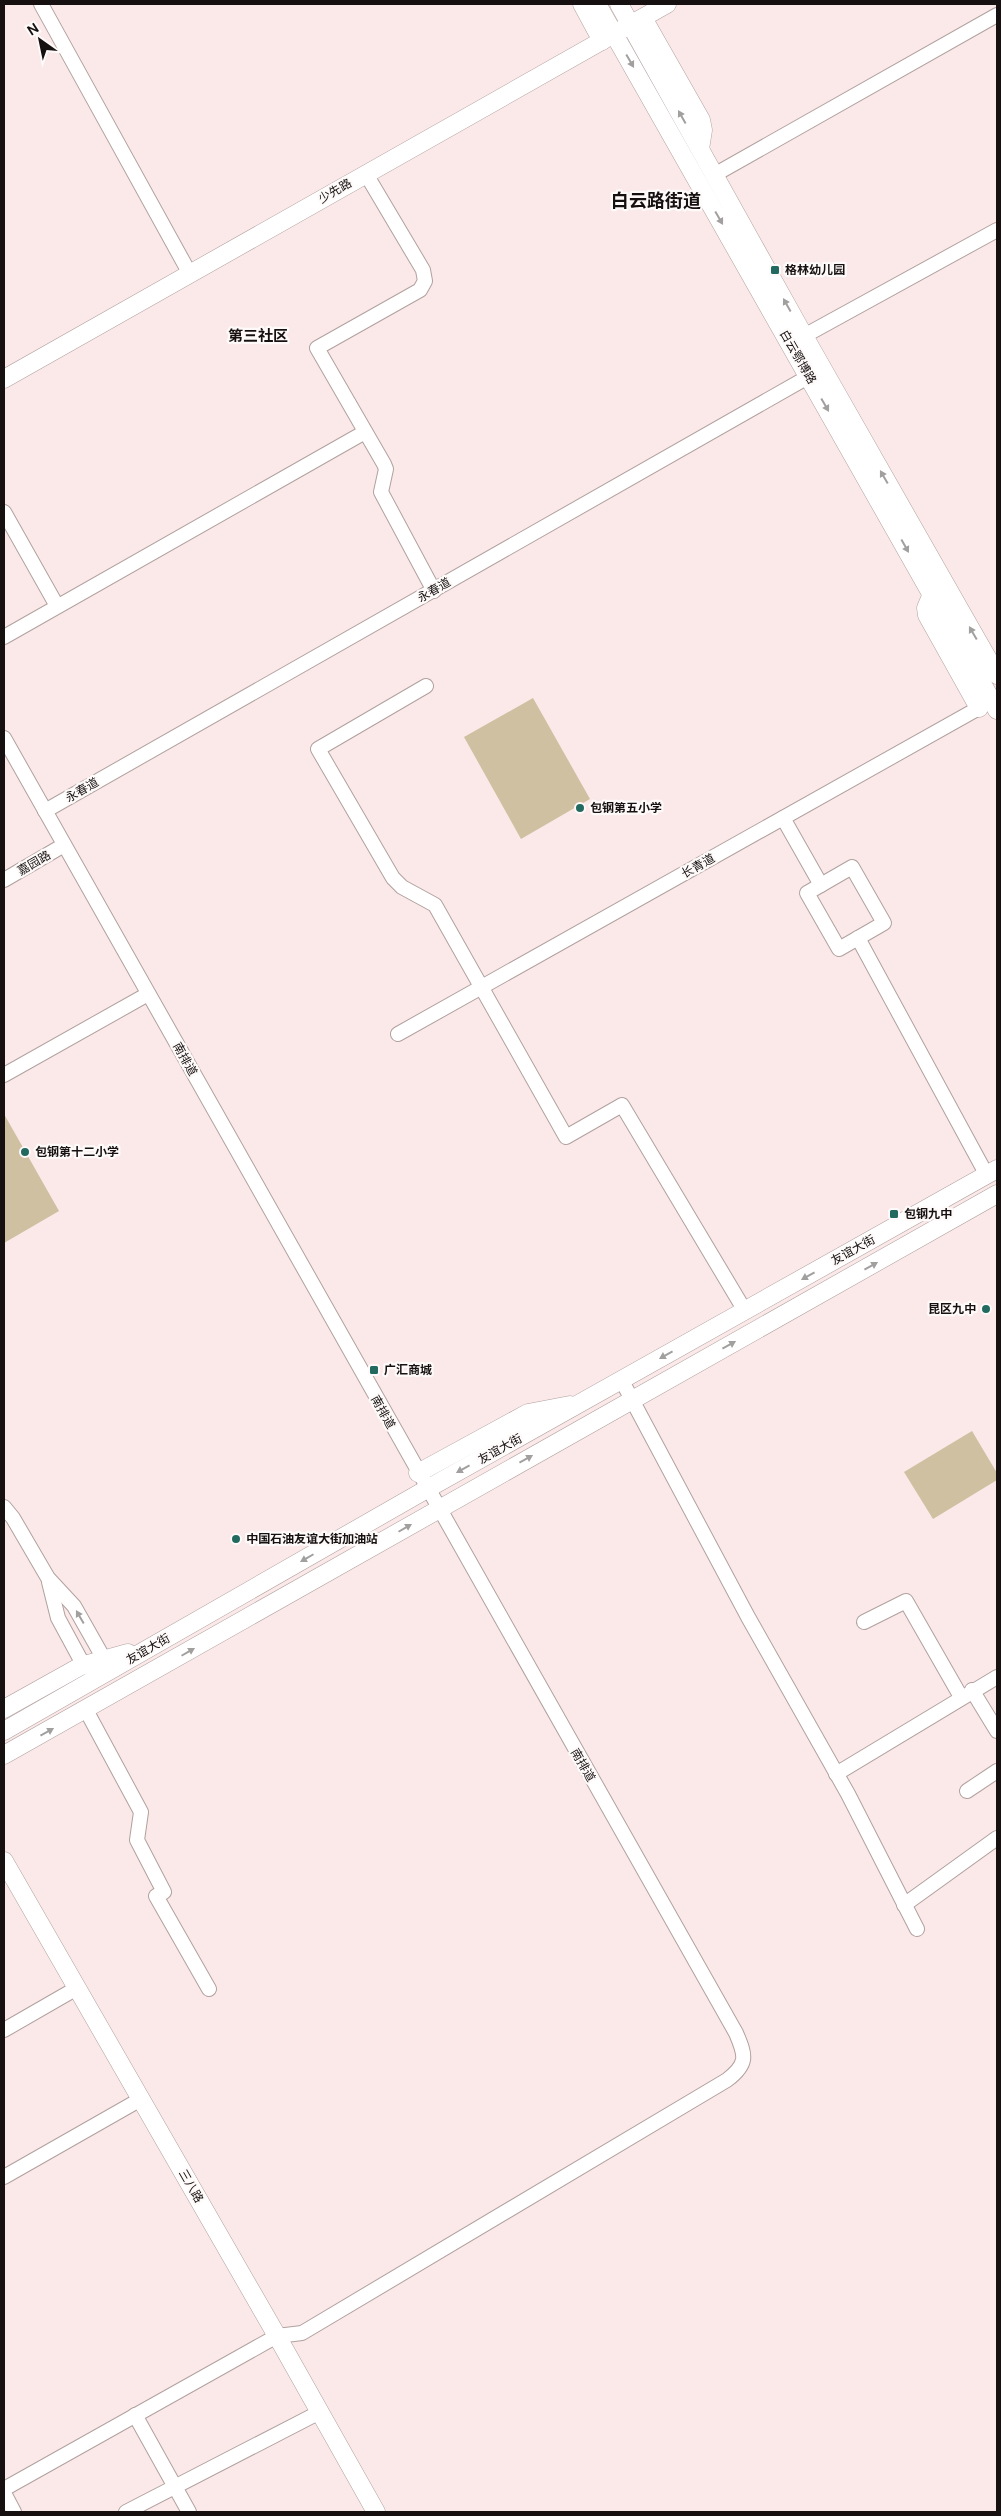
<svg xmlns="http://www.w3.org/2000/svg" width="1001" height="2516" viewBox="0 0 1001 2516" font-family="'DM Sans','Noto Sans SC',sans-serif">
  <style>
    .green { fill: #cec0a0 }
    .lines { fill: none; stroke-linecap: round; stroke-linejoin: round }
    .minor-casing { stroke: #b1a19f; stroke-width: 16 }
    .major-casing { stroke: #b1a19f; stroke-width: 19 }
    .minor { stroke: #fff; stroke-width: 14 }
    .major { stroke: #fff; stroke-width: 18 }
    .oneway { fill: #a2a09f }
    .poi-dot { fill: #226a60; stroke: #fefafa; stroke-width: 2 }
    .labels { text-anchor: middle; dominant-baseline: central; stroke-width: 4.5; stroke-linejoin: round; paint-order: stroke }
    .street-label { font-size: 12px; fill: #161110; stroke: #fefafa }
    .poi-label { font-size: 12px; font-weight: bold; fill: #161110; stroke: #fefafa; text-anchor: start }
    .quarter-label { font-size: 15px; font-weight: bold; fill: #161110; stroke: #fefafa }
    .district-label { font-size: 18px; font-weight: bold; fill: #161110; stroke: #fefafa }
  </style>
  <rect width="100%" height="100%" fill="#fae9e8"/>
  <g class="green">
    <polygon points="533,698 590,799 521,839 464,737"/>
    <polygon points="4,1114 59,1211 4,1243"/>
    <polygon points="972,1431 997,1473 997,1480 933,1519 904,1472"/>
  </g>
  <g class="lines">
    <defs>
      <g id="minor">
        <polyline points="41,4 190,274"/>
        <polyline points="366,174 423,270 425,281 420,290 317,348 384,464 386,469 381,492 434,591"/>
        <polyline points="714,175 997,15"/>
        <polyline points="804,336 997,230"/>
        <polyline points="4,512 57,606"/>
        <polyline points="4,637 365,432"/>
        <polyline points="426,686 318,749 393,878 402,887 435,905 566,1137 622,1105 745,1311"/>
        <path d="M4,738L736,2033C746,2056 748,2064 727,2080L302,2333L277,2336L4,2489"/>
        <polyline points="45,811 815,373"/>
        <polyline points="783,818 821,885"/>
        <polygon points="852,867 884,923 839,949 807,893"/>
        <polyline points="4,880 64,845"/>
        <polyline points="858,938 984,1170"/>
        <polyline points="398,1034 986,704"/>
        <polyline points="4,1075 148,994"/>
        <polyline points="622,1381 748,1617 848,1794 917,1929"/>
        <polyline points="4,1507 13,1518 48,1578 74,1606 104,1659"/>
        <polyline points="49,1582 58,1618 84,1666"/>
        <polyline points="864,1622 906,1601 961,1697"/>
        <polyline points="972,1690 997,1731"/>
        <polyline points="86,1710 141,1812 137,1840 164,1892 156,1896 209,1989"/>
        <polyline points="836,1774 997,1677"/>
        <polyline points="967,1791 997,1771"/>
        <polyline points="904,1905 997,1838"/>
        <polyline points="4,2030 77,1988"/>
        <polyline points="4,2177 141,2099"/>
        <polyline points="135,2415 189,2512"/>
        <polyline points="4,2493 14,2512"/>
        <polyline points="126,2512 320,2412"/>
      </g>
      <g id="major">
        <polyline points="582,4 602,41"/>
        <polyline points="597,4 997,710"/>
        <polyline points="619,4 804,336 997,675"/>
        <polyline points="643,18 701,120 703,130 700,149"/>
        <polyline points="4,379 667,4"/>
        <polyline points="932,594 926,608 927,615 979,708"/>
        <polyline points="418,1473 528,1413 570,1405"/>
        <polyline points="4,1709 81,1666 128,1653"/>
        <polyline points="4,1731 427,1489 997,1169"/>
        <polyline points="4,1755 997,1194"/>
        <polyline points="4,1861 277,2336 376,2512"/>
      </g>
    </defs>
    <use href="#minor" class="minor-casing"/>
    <use href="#major" class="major-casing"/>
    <use href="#minor" class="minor"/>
    <use href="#major" class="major"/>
  </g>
  <defs><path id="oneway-solid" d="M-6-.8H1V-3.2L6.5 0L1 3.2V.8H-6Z" transform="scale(1.25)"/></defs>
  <g class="oneway">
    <use href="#oneway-solid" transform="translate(630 61) rotate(60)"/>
    <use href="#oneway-solid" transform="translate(682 117) rotate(-119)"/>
    <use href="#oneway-solid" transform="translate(719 218) rotate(60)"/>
    <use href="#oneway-solid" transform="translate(787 305) rotate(-119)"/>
    <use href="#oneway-solid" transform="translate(825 405) rotate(60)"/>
    <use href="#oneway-solid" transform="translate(884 477) rotate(-120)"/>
    <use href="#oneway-solid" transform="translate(905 546) rotate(61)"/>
    <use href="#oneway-solid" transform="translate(973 633) rotate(-120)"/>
    <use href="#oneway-solid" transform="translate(871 1266) rotate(-29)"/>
    <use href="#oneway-solid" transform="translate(808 1276) rotate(151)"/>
    <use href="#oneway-solid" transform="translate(729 1345) rotate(-29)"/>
    <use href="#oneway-solid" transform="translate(666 1355) rotate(151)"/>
    <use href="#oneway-solid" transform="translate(526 1459) rotate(-29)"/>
    <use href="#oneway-solid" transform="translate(463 1469) rotate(151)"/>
    <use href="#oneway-solid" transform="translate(405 1528) rotate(-30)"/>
    <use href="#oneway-solid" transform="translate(307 1558) rotate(150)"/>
    <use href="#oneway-solid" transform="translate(80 1617) rotate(-120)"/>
    <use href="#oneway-solid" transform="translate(188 1652) rotate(-30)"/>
    <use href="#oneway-solid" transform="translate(47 1732) rotate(-29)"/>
  </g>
  <g class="poi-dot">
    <rect x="770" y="265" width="10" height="10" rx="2.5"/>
    <circle cx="580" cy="808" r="5"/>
    <circle cx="25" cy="1152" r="5"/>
    <rect x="889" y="1209" width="10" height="10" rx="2.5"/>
    <circle cx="986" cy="1309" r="5"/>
    <rect x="369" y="1365" width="10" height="10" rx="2.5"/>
    <circle cx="236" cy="1539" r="5"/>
  </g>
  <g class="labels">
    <g class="street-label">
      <text transform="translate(335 191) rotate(-30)">少先路</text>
      <text transform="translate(798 357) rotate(60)">白云鄂博路</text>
      <text transform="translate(434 590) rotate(-30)">永春道</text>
      <text transform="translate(82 790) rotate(-30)">永春道</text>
      <text transform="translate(34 863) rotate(-30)">嘉园路</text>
      <text transform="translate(698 866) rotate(-29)">长青道</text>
      <text transform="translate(185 1059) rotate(61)">南排道</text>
      <text transform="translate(853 1250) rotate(-29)">友谊大街</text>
      <text transform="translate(383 1412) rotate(61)">南排道</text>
      <text transform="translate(500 1449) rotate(-29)">友谊大街</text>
      <text transform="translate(148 1649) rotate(-30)">友谊大街</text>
      <text transform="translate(583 1765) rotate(60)">南排道</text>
      <text transform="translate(191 2186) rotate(60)">三八路</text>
    </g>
    <g class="poi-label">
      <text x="785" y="270">格林幼儿园</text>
      <text x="590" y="808">包钢第五小学</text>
      <text x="35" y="1152">包钢第十二小学</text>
      <text x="904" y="1214">包钢九中</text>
      <text x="976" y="1309" text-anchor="end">昆区九中</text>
      <text x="384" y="1370">广汇商城</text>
      <text x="246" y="1539">中国石油友谊大街加油站</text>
    </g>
    <g class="quarter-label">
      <text x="258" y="336">第三社区</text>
    </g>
    <g class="district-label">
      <text x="656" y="201">白云路街道</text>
    </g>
  </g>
  <rect width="1001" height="2516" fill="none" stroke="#161110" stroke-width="10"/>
  <g transform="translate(40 40) rotate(327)" stroke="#fefafa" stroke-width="4" paint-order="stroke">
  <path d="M0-4L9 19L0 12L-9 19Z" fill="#161110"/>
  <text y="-8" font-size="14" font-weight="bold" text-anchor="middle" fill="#161110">N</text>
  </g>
</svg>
